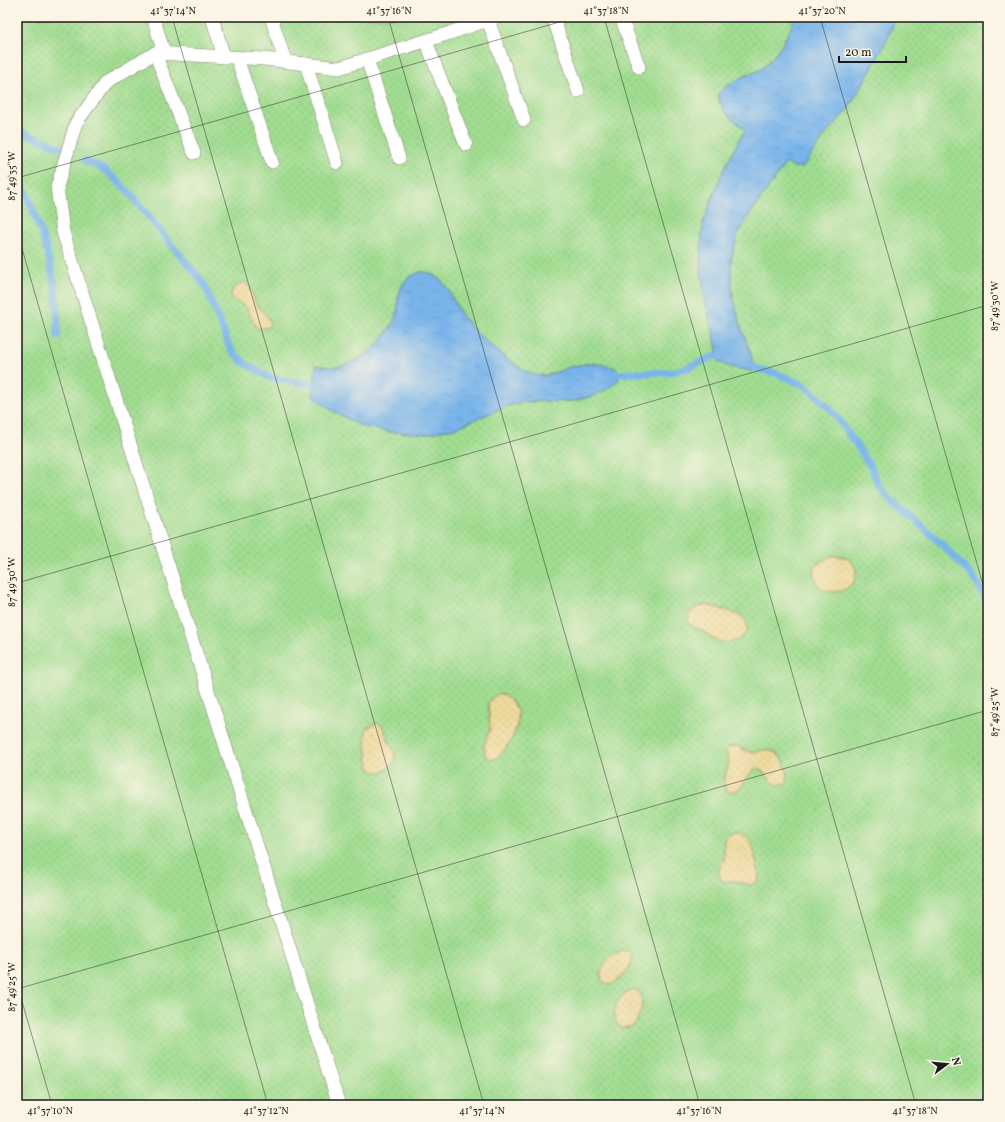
<svg xmlns="http://www.w3.org/2000/svg" width="1005" height="1122" viewBox="0 0 1005 1122" font-family="Vollkorn,serif">
  <style>
    .grass { fill: url(#grass-dots); stroke: #5e7c56 }
    .sand { fill: url(#sand-dots); stroke: #857b5d }
    .water { fill: url(#water-ripples); stroke: #4a6883 }
    .lines { fill: none; stroke-linecap: round; stroke-linejoin: round }
    .stream { stroke: #78b4ea; stroke-width: 7 }
    .service-casing { stroke: #887d6e; stroke-width: 14 }
    .service { stroke: #fff; stroke-width: 13 }
    .ticks { fill: none; stroke: #1c1c1c; stroke-width: 1; stroke-opacity: 0.45 }
    .neatline { fill: none; stroke: #1c1c1c; stroke-width: 1.5 }
    .ticks-label { font-size: 10px; text-anchor: middle; fill: #1c1c1c }
  </style>
  <defs>
    <pattern id="grass-dots" width="8" height="8" patternUnits="userSpaceOnUse"><rect width="8" height="8" fill="#a1dd91"/><path d="M2 2h.1M6 6h.1" fill="none" stroke="#8abd7c" stroke-width="1.8" stroke-linecap="round"/></pattern>
    <pattern id="sand-dots" width="8" height="8" patternUnits="userSpaceOnUse"><rect width="8" height="8" fill="#eeda9e"/><path d="M2 2h.1M6 6h.1" fill="none" stroke="#ccba88" stroke-width="1.8" stroke-linecap="round"/></pattern>
    <pattern id="water-ripples" width="26" height="14" patternUnits="userSpaceOnUse"><rect width="26" height="14" fill="#78b4ea"/><path d="M2 4q2-2 4 0t4 0M15 11q2-2 4 0t4 0" fill="none" stroke="#679ac8"/></pattern>
  </defs>
  <rect width="100%" height="100%" fill="#fcf5e5"/>
  <filter id="ink" filterUnits="userSpaceOnUse"><feTurbulence type="fractalNoise" baseFrequency=".025" numOctaves="2"/><feDisplacementMap in="SourceGraphic" scale="8" xChannelSelector="R" yChannelSelector="G"/><feConvolveMatrix kernelMatrix="1 2 1 2 8 2 1 2 1" color-interpolation-filters="sRGB"/></filter>
  <filter id="wash" filterUnits="userSpaceOnUse"><feTurbulence type="fractalNoise" baseFrequency=".012" numOctaves="4" result="noise"/><feDisplacementMap in="SourceGraphic" scale="16" xChannelSelector="R" yChannelSelector="G"/><feGaussianBlur stdDeviation="0.9" result="paint"/><feColorMatrix in="noise" values="0 0 0 0 0 0 0 0 0 0 0 0 0 0 0 0 0 1.4 0 .05"/><feComposite in="paint" operator="in"/></filter>
  <g filter="url(#wash)">
    <rect width="100%" height="100%" fill="#f3dec1"/>
    <rect class="grass" x="17" y="17" width="971" height="1088"/>
    <g class="sand">
      <path d="M245,282C253,288 252,297 257,305C261,313 273,317 269,327L259,329C251,323 251,315 246,307C243,303 239,304 235,301C224,294 238,283 245,282Z"/>
      <path d="M831,556C835,556 840,556 844,557C855,560 860,575 852,584C843,594 827,595 818,585C816,582 815,577 813,574L817,564Z"/>
      <path d="M705,605C713,606 739,612 744,619C747,622 748,626 747,631C739,642 727,646 714,639C709,636 705,632 700,630C695,627 691,627 688,621C688,611 696,607 705,605Z"/>
      <path d="M498,694C504,694 507,696 511,700C515,705 518,711 518,717C519,729 504,757 492,760L485,755L484,745L490,729L488,704L491,699Z"/>
      <path d="M376,723C384,724 385,733 388,740C391,745 395,751 395,757C394,768 377,779 370,768C367,763 367,755 367,749C366,742 364,735 367,728Z"/>
      <path d="M734,746C740,746 745,752 752,752C757,752 762,749 768,750C781,752 790,769 787,782C772,792 768,773 758,768C745,772 743,797 727,791L723,782L729,763L726,751L728,748Z"/>
      <path d="M736,832C753,836 754,851 757,865C758,872 760,875 758,881C749,889 745,883 736,881C732,880 727,882 723,882L718,873L724,859V840L728,834Z"/>
      <path d="M625,950C643,955 623,979 614,983C610,985 608,984 604,983C593,971 613,952 625,950Z"/>
      <path d="M634,989C648,993 641,1021 631,1027L622,1028C605,1017 619,992 634,989Z"/>
    </g>
    <g class="water">
      <path d="M795,17H895L894,23L882,50L849,108L826,134L802,168L794,167L786,163L752,211L738,234L731,259L732,291L740,324L752,357V371L730,367L719,362L716,344L705,300L701,273V249L703,223L722,173L745,129C731,118 721,112 718,94C726,85 737,80 747,75C751,73 758,72 761,69C776,58 789,34 795,17Z"/>
      <path d="M421,272C424,272 429,272 432,274C446,280 452,298 459,310C463,317 469,324 474,330C486,342 516,368 532,374C545,379 557,371 570,367C583,363 605,362 617,369L619,375L618,381L606,390L593,396L574,401L524,402L507,406L458,427L428,434L390,432L360,426L333,411L313,396L316,365C322,366 331,368 337,367C364,361 388,339 397,313C398,308 397,303 398,298C402,283 406,276 421,272Z"/>
    </g>
    <g class="lines">
      <g class="stream">
        <polyline points="17,130 64,149"/>
        <polyline points="85,160 105,170 127,190 204,284 231,350 244,363 271,378 320,385"/>
        <path d="M17,174C35,210 48,248 55,287C58,303 57,320 58,336"/>
        <polyline points="745,365 775,373 804,385 832,410 870,465 879,486 893,501 943,545 973,577 988,601"/>
        <polyline points="610,374 673,372 687,368 714,356 726,358"/>
      </g>
    </g>
  </g>
  <g filter="url(#ink)">
    <g class="lines">
      <defs>
        <g id="service">
          <polyline points="153,17 164,53"/>
          <polyline points="212,17 224,57"/>
          <polyline points="271,17 285,61"/>
          <polyline points="553,17 578,91"/>
          <polyline points="621,17 639,67"/>
          <polyline points="488,20 524,120"/>
          <polyline points="426,41 466,145"/>
          <polyline points="155,53 194,153"/>
          <polyline points="237,58 272,162"/>
          <polyline points="367,59 399,158"/>
          <polyline points="306,64 337,163"/>
          <polyline points="339,1105 63,232 57,187 76,123 106,82 155,53 264,59 339,68 447,34 496,17"/>
        </g>
      </defs>
      <use href="#service" class="service-casing"/>
      <use href="#service" class="service"/>
    </g>
  </g>
  <path class="ticks" d="M172,17L484,1105M388,17L700,1105M604,17L916,1105M820,17L988,602M17,178L577,17M17,231L268,1105M17,583L988,305M17,984L52,1105M17,989L988,710"/>
  <rect width="1005" height="1122" fill="none" stroke="#fcf5e5" stroke-width="44"/>
  <g transform="translate(947 1064) rotate(74)" stroke="#fcf5e5" stroke-width="3" paint-order="stroke">
  <path d="M0-3L7 15L0 10L-7 15Z" fill="#1c1c1c"/>
  <text y="-6" font-size="11" font-weight="bold" text-anchor="middle" fill="#1c1c1c">N</text>
  </g>
  <path d="M839 56v6h67v-6" fill="none" stroke="#1c1c1c" stroke-width="2"/>
  <text x="845" y="56" font-size="12" fill="#1c1c1c" stroke="#fcf5e5" stroke-width="3" paint-order="stroke">20 m</text>
  <rect x="22" y="22" width="961" height="1078" class="neatline"/>
  <g class="ticks-label">
    <text x="173" y="14">41°37'14"N</text>
    <text x="389" y="14">41°37'16"N</text>
    <text x="606" y="14">41°37'18"N</text>
    <text x="822" y="14">41°37'20"N</text>
    <text transform="translate(11 176) rotate(-90)" y="4">87°49'35"W</text>
    <text transform="translate(994 306) rotate(-90)" y="4">87°49'30"W</text>
    <text transform="translate(11 582) rotate(-90)" y="4">87°49'30"W</text>
    <text transform="translate(994 712) rotate(-90)" y="4">87°49'25"W</text>
    <text transform="translate(11 987) rotate(-90)" y="4">87°49'25"W</text>
    <text x="50" y="1114">41°37'10"N</text>
    <text x="266" y="1114">41°37'12"N</text>
    <text x="482" y="1114">41°37'14"N</text>
    <text x="699" y="1114">41°37'16"N</text>
    <text x="915" y="1114">41°37'18"N</text>
  </g>
</svg>
